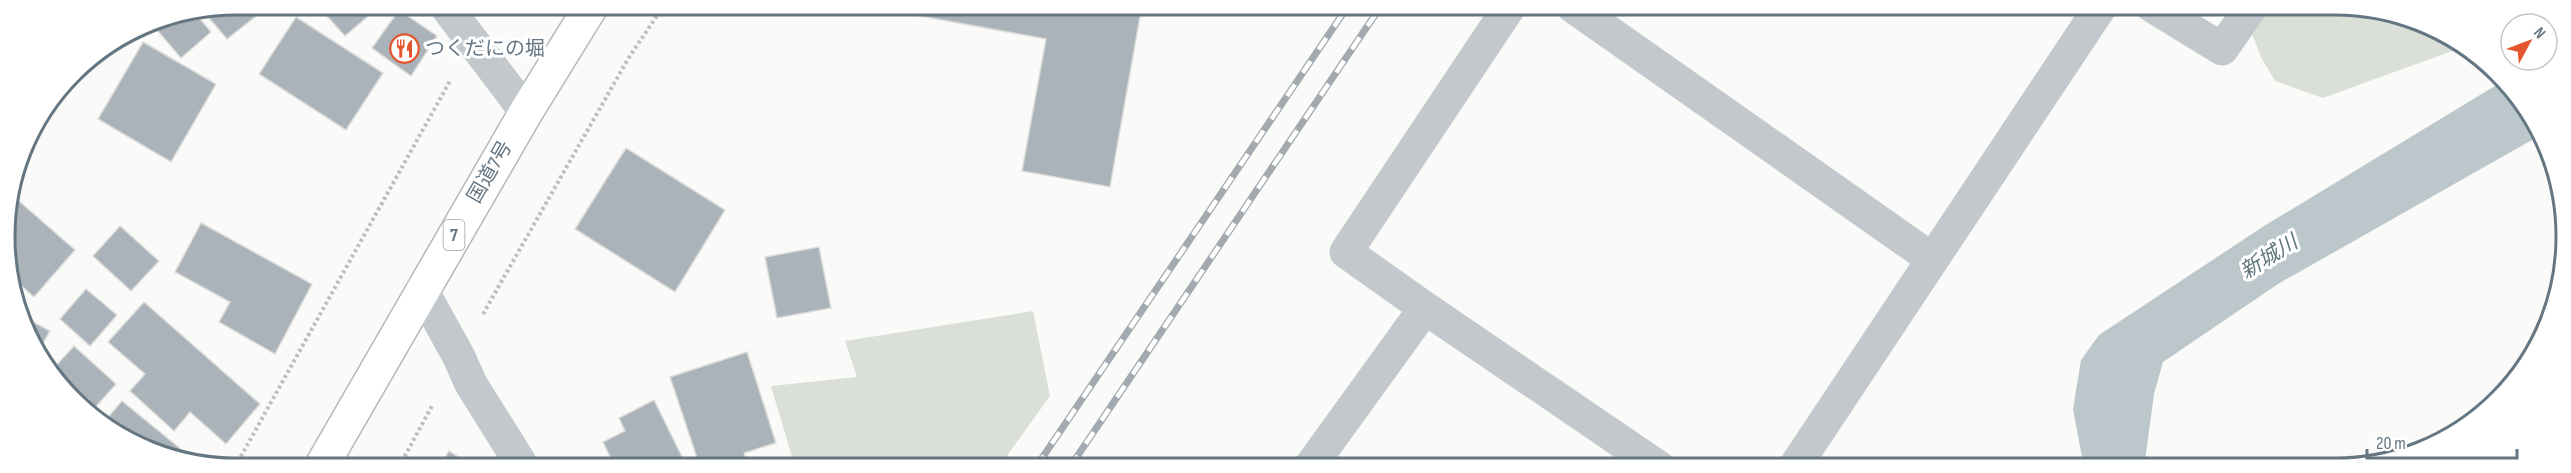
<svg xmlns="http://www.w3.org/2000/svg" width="2571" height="473" viewBox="0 0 2571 473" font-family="'Sofia Sans Condensed','Noto Sans JP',sans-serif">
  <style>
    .green { fill: #dadfd7 }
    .water { fill: #bbc7cb }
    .building { fill: #aab3b9; stroke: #dcdcda; stroke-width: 1.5 }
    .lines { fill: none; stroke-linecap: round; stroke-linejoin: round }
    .highway-casing { stroke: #b4b9bd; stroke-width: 36 }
    .path { stroke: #bbbfc2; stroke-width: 4; stroke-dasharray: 3 3; stroke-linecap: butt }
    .minor { stroke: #c3c8cc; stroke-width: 33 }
    .highway { stroke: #fff; stroke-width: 33 }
    .rail-casing { stroke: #a2aab0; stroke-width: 7 }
    .rail { stroke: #fff; stroke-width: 4.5; stroke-dasharray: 14; stroke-linecap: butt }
    .labels { text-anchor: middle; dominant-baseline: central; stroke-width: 6; stroke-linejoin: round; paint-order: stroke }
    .shield { fill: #fff; stroke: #939fa8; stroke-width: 1.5 }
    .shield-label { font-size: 18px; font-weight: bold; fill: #657683 }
    .poi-label { font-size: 20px; fill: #657683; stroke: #fff; text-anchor: start }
    .street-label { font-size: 20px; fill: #657683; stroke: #fff }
    .water-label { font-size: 21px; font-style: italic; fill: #60757c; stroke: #fff }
    .rim { fill: none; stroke: #657683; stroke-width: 3 }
  </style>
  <rect width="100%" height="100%" fill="#fafaf8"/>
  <g class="green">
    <polygon points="2268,6 2364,6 2450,35 2463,47 2323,98 2275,81 2261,57 2250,29"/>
    <polygon points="1033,311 1050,396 999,467 795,467 771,386 857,377 845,341"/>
  </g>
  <polygon class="water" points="2503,81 2518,95 2539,136 2278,284 2163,362 2154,394 2144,468 2084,468 2073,409 2081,360 2099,335 2264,226"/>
  <g class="building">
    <polygon points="236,4 261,5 265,9 227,39 203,11"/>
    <polygon points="317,5 381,5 345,36"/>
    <polygon points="860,5 1142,5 1110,187 1022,171 1046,39"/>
    <polygon points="399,10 437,36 411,76 372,48"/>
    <polygon points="195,13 211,32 181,58 150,22"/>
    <polygon points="296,17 383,73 346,130 259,74"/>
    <polygon points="143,42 216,84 171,162 98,119"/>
    <polygon points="626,148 725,210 675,292 575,229"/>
    <polygon points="11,194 75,250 34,297 13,278 5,222"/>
    <polygon points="201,223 312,284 275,354 219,322 230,302 175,272"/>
    <polygon points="120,226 159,261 131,291 93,256"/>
    <polygon points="819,247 831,308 777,318 765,257"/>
    <polygon points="86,289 117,315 90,346 60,319"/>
    <polygon points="144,302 260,404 226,444 190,412 174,431 130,391 145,374 108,342"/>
    <polygon points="18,314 50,331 39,350"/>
    <polygon points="74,346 116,384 91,412 62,389 51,371"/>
    <polygon points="747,352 776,443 744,453 748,464 740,467 700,467 670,377"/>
    <polygon points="654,400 687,467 615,467 603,442 625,431 619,418"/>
    <polygon points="122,401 199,464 134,444 104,422"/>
    <polygon points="449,451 474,467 439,467"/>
  </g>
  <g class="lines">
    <defs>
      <polyline id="highway" points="321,467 526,112 592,5"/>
    </defs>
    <use href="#highway" class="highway-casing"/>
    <g class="path">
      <polyline points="483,314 628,59 664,5"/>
      <polyline points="235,467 450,81"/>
      <polyline points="399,467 433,404"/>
    </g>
    <g class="minor">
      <polyline points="445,5 526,112"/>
      <polyline points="1572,6 1932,259"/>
      <polyline points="2152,6 2222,49 2252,6"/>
      <polyline points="422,290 459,357 471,384 523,467"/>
      <polyline points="1425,308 1346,252 1510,6"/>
      <polyline points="1310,467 1425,308 1660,468"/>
      <polyline points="1794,468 2101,6"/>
    </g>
    <use href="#highway" class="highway"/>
    <defs>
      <g id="rail">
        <polyline points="1036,467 1348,6"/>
        <polyline points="1070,467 1381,6"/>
      </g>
    </defs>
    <use href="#rail" class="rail-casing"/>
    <use href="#rail" class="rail"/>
  </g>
  <defs>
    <symbol id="restaurant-ring" viewBox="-11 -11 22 22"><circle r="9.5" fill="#fff" stroke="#e4572e" stroke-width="1.5"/><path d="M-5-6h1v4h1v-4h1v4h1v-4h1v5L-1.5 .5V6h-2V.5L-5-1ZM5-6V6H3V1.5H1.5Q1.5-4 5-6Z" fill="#e4572e"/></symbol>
  </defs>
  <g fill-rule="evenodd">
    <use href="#restaurant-ring" x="388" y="32" width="33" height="33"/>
  </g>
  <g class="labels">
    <rect class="shield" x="443.5" y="220" width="21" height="30" rx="4.5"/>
    <g class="shield-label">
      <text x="454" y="235">7</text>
    </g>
    <g class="poi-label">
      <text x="425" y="49">つくだにの堀</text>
    </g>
    <g class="street-label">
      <text transform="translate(490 172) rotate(-60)">国道7号</text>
    </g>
    <g class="water-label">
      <text transform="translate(2269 257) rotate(-32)">新城川</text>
    </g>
  </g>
  <path d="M0 0H2571V473H0ZM236 15H2335A221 221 0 0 1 2556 236V237A221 221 0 0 1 2335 458H236A221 221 0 0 1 15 237V236A221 221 0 0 1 236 15Z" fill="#fff" fill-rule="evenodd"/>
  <path class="rim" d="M236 15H2335A221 221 0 0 1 2556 236V237A221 221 0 0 1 2335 458H236A221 221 0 0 1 15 237V236A221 221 0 0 1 236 15Z"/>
  <g transform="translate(2529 42) rotate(49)"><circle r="28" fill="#ffffff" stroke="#c1c8cd" stroke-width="1.5"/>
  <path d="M0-4.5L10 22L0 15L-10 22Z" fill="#e4572e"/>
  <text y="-9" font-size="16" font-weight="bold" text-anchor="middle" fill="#657683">N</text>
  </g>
  <path d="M2367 449v9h150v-9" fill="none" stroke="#657683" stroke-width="3"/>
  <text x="2376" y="449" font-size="18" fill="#657683" stroke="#ffffff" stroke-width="4.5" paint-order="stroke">20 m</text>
</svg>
